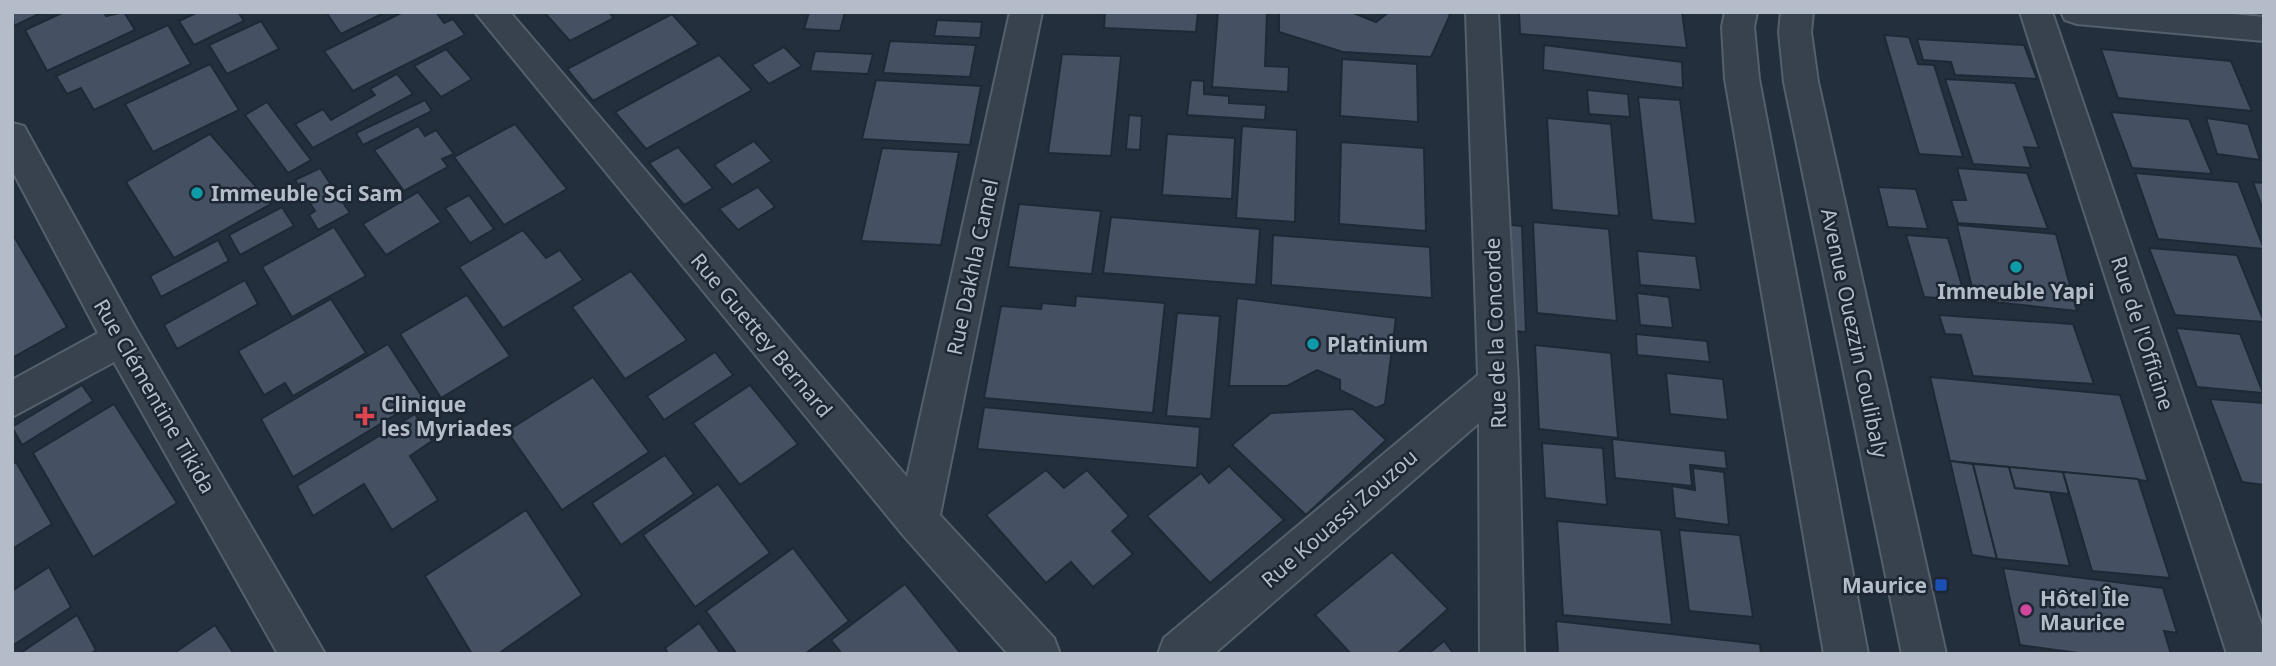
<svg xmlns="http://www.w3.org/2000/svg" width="2276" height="666" viewBox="0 0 2276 666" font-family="'Noto Sans',sans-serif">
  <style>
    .building { fill: #455162; stroke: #1f2835; stroke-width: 2 }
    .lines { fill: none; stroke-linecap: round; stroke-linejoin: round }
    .minor-casing { stroke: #565f6c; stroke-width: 4 }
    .minor { fill: #38414e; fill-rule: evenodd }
    .culture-dot { fill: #0f9aa8; stroke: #1d2633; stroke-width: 2.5 }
    .health-dot { fill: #e0444e; stroke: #1d2633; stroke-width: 2.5 }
    .transit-dot { fill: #1a4fb4; stroke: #1d2633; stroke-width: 2.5 }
    .hotel-dot { fill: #d1479c; stroke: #1d2633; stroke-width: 2.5 }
    .labels { text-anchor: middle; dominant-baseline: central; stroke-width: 5; stroke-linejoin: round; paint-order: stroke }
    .poi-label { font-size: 21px; font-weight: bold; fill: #b4bcc9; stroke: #1d2633; text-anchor: start }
    .street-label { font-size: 21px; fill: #b4bcc9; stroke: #1d2633 }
  </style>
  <rect width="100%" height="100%" fill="#242f3e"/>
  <g class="building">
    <polygon points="12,12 43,12 14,26"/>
    <polygon points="64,12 104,12 106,16 124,12 135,30 47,71 25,30"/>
    <polygon points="198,12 238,12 244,21 194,45 179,21"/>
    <polygon points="326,12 386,12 341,34"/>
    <polygon points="403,12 436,12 444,23 453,19 465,35 353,91 324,51"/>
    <polygon points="544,12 609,12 614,18 570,41"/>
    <polygon points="809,12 845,12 840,31 804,29"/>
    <polygon points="1105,12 1198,12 1196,32 1104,28"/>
    <polygon points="1218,12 1267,12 1265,66 1289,67 1288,92 1212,87"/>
    <polygon points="1279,12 1351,12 1376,22 1389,12 1446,12 1450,15 1431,57 1343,52 1279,32"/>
    <polygon points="1519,12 1682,12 1687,48 1520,34"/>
    <polygon points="672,14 699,44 593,101 567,69"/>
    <polygon points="937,20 982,22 980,38 934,36"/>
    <polygon points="261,21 279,49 227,74 209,45"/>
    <polygon points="168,25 191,64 94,110 81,88 67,94 56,76"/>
    <polygon points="1884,35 1909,37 1918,64 1934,65 1963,157 1919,154"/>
    <polygon points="1917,39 2024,45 2037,79 1955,75 1951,62 1923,60"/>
    <polygon points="890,41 976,45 970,77 883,73"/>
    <polygon points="1544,45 1682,62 1683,88 1543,70"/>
    <polygon points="784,47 802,66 769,84 752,65"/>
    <polygon points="446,49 472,79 441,97 414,66"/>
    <polygon points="2101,49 2231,61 2252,111 2118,98"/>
    <polygon points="815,51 873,54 868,74 810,71"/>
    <polygon points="1062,54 1121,56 1111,156 1048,153"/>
    <polygon points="719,55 752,90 646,149 615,112"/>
    <polygon points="1342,59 1417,64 1418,122 1340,116"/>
    <polygon points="210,64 239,110 153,152 125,104"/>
    <polygon points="397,74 413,94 313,148 295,124 323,109 331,120 375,95 370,89"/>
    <polygon points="1945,79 2015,83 2039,148 2024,147 2031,168 1973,164"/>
    <polygon points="876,80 981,86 970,145 862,139"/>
    <polygon points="1191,80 1204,81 1204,94 1229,96 1229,103 1266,105 1265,120 1187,115"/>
    <polygon points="1587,90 1628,94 1630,117 1589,114"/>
    <polygon points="1638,97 1680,100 1696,224 1652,220"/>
    <polygon points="425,100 432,111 363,145 356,133"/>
    <polygon points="267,102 311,160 288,173 245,115"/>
    <polygon points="2111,112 2189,119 2212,174 2132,168"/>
    <polygon points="1129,115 1142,116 1140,150 1126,149"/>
    <polygon points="1547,118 1611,124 1619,216 1552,210"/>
    <polygon points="2206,118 2248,124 2260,160 2217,154"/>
    <polygon points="515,124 567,189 504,225 454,157"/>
    <polygon points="418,126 425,136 436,130 454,154 442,159 448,167 404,191 374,150"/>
    <polygon points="1242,126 1297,130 1295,222 1236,218"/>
    <polygon points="210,134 271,204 174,258 126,182"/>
    <polygon points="1167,134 1235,138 1232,199 1162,195"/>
    <polygon points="754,141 772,161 732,185 714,165"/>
    <polygon points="1341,142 1424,148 1426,231 1339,224"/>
    <polygon points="678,147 713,188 684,205 649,163"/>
    <polygon points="882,148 959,152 941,245 861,241"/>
    <polygon points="320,168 350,213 318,230 309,215 315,211 295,180"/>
    <polygon points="1957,168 2027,173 2048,229 1958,223 1951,200 1966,200"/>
    <polygon points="2135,173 2238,182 2264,249 2158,239"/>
    <polygon points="2253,182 2264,183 2264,213"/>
    <polygon points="758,187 775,207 738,230 719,209"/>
    <polygon points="1878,187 1916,189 1928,229 1888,227"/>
    <polygon points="418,192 441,222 386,255 363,224"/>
    <polygon points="469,195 494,229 470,243 445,208"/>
    <polygon points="1019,204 1101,211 1092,274 1008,267"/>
    <polygon points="282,207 294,226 240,255 229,235"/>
    <polygon points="1111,217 1260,229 1256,285 1103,273"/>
    <polygon points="1533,222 1609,229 1617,321 1537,313"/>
    <polygon points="1501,224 1522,226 1526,332 1504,330"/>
    <polygon points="1957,225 2056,234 2077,311 1975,300"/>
    <polygon points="334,227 366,276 292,317 262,267"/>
    <polygon points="523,230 546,258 560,250 583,280 503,328 459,267"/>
    <polygon points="12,233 67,327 12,358"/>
    <polygon points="1273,235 1430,247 1432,298 1271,285"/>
    <polygon points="1906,235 1948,238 1966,300 1924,297"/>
    <polygon points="218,240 229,261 161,297 150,276"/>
    <polygon points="2149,248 2237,255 2264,322 2175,315"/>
    <polygon points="1637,251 1696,256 1701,290 1640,285"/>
    <polygon points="631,271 687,340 625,379 572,307"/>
    <polygon points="245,280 258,304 177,349 164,325"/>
    <polygon points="1637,293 1669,297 1673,328 1640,325"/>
    <polygon points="467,295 510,356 441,398 400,334"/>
    <polygon points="1076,296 1165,303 1153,413 984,398 1001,306 1041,309 1042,303 1075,306"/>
    <polygon points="1237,298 1396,318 1385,404 1376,408 1340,390 1340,380 1317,370 1287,386 1229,386"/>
    <polygon points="331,299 366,353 293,396 285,383 264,395 238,351"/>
    <polygon points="1177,313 1220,316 1211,419 1166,416"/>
    <polygon points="1939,315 2073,324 2094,384 1973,376 1961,335 1945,334"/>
    <polygon points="2176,328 2240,334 2263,393 2197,387"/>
    <polygon points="1636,334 1707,341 1710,362 1637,355"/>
    <polygon points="388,344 423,398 293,477 261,419"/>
    <polygon points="1535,345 1611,353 1618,438 1539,429"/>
    <polygon points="715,352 733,375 664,420 647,396"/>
    <polygon points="1666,373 1723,379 1728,420 1670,414"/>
    <polygon points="593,377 649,452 562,510 507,431"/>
    <polygon points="1930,377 2120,395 2148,481 1950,461"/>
    <polygon points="82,385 93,401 22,445 12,427"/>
    <polygon points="750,385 798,444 740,485 693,423"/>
    <polygon points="2210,399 2264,403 2264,485 2242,482"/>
    <polygon points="114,404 177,503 93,557 33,453"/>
    <polygon points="984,407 1200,427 1197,468 977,449"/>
    <polygon points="1353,409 1386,440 1306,515 1232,445 1271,413"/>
    <polygon points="415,414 432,441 410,456 438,500 392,530 364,484 313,516 297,486"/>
    <polygon points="1612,439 1725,451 1727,469 1690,465 1692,486 1615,478"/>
    <polygon points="1542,443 1603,448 1607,505 1545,498"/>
    <polygon points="665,455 694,494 621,545 592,503"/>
    <polygon points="1950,461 1973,464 1997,559 1972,555"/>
    <polygon points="16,462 52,524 12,549 12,464"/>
    <polygon points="1973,464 2009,467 2015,488 2050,492 2070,566 1997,559"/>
    <polygon points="1229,466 1284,520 1210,583 1147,516 1201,473 1209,483"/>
    <polygon points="2009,467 2063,472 2069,494 2015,488"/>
    <polygon points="1693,468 1724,472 1729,525 1675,518 1672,486 1695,490"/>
    <polygon points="1046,470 1064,488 1087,470 1129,516 1112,531 1133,554 1093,587 1071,562 1046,583 986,515"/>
    <polygon points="2063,472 2138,479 2170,578 2092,571"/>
    <polygon points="718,484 770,553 695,607 643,535"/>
    <polygon points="526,510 582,595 498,654 472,654 425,576"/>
    <polygon points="1557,521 1661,530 1672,625 1563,615"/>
    <polygon points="1679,530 1740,535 1753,617 1689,611"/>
    <polygon points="793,548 849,621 805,654 737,654 706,611"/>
    <polygon points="1392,552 1448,609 1397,654 1351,654 1315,615"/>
    <polygon points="49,567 71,607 12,646 12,591"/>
    <polygon points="2003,568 2163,588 2177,633 2164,631 2171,654 2086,654 2020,645"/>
    <polygon points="905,584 961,654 842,654 831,640"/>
    <polygon points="77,615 96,650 90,654 19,654"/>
    <polygon points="1556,621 1760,644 1761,654 1558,654"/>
    <polygon points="699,623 721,654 668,654 665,648"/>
    <polygon points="215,625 234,654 173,654"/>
    <polygon points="1444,641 1454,654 1428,654"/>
  </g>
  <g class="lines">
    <defs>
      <g id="minor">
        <polygon points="475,12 510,12 907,477 1010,12 1042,12 940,515 1054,638 1060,654 1008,654 903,535"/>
        <polygon points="1466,12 1498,12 1518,382 1524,654 1480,654 1479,423 1214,654 1158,654 1164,638 1478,375"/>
        <polygon points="1725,12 1757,12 1754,27 1759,79 1868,654 1824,654 1725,79 1722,27"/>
        <polygon points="1781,12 1813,12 1811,32 1818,82 1946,654 1902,654 1784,82 1779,32"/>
        <polygon points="2020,12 2052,12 2264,632 2264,654 2227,654"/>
        <polygon points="2061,12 2211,12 2264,17 2264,41 2077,24 2065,20"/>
        <polygon points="12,123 24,126 135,327 325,654 278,654 114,362 12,417 12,380 98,333 12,170"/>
      </g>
    </defs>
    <use href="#minor" class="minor-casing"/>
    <use href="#minor" class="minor"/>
  </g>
  <g class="culture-dot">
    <circle cx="197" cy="193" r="7"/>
    <circle cx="2016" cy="267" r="7"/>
    <circle cx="1313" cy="344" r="7"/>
  </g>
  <path class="health-dot" d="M361.5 405.5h7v7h7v7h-7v7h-7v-7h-7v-7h7z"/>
  <rect class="transit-dot" x="1934" y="578" width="14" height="14" rx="3.5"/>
  <circle class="hotel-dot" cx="2026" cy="610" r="7"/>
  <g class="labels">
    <g class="poi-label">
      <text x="211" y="193">Immeuble Sci Sam</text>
      <text x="2016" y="291" text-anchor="middle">Immeuble Yapi</text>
      <text x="1327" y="344">Platinium</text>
      <text x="381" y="404">Clinique<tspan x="381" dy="24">les Myriades</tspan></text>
      <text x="1927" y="585" text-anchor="end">Maurice</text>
      <text x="2040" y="598">Hôtel Île<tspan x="2040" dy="24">Maurice</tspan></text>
    </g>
    <g class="street-label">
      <text transform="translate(972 267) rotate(-78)">Rue Dakhla Camel</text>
      <text transform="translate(1495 333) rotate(-92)">Rue de la Concorde</text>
      <text transform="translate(1855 333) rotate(78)">Avenue Ouezzin Coulibaly</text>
      <text transform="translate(2143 333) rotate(72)">Rue de l'Officine</text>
      <text transform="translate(762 335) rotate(50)">Rue Guettey Bernard</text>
      <text transform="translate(155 396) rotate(60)">Rue Clémentine Tikida</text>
      <text transform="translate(1339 518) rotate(-41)">Rue Kouassi Zouzou</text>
    </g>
  </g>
  <rect width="2276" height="666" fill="none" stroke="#b4bcc9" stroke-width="28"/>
</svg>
